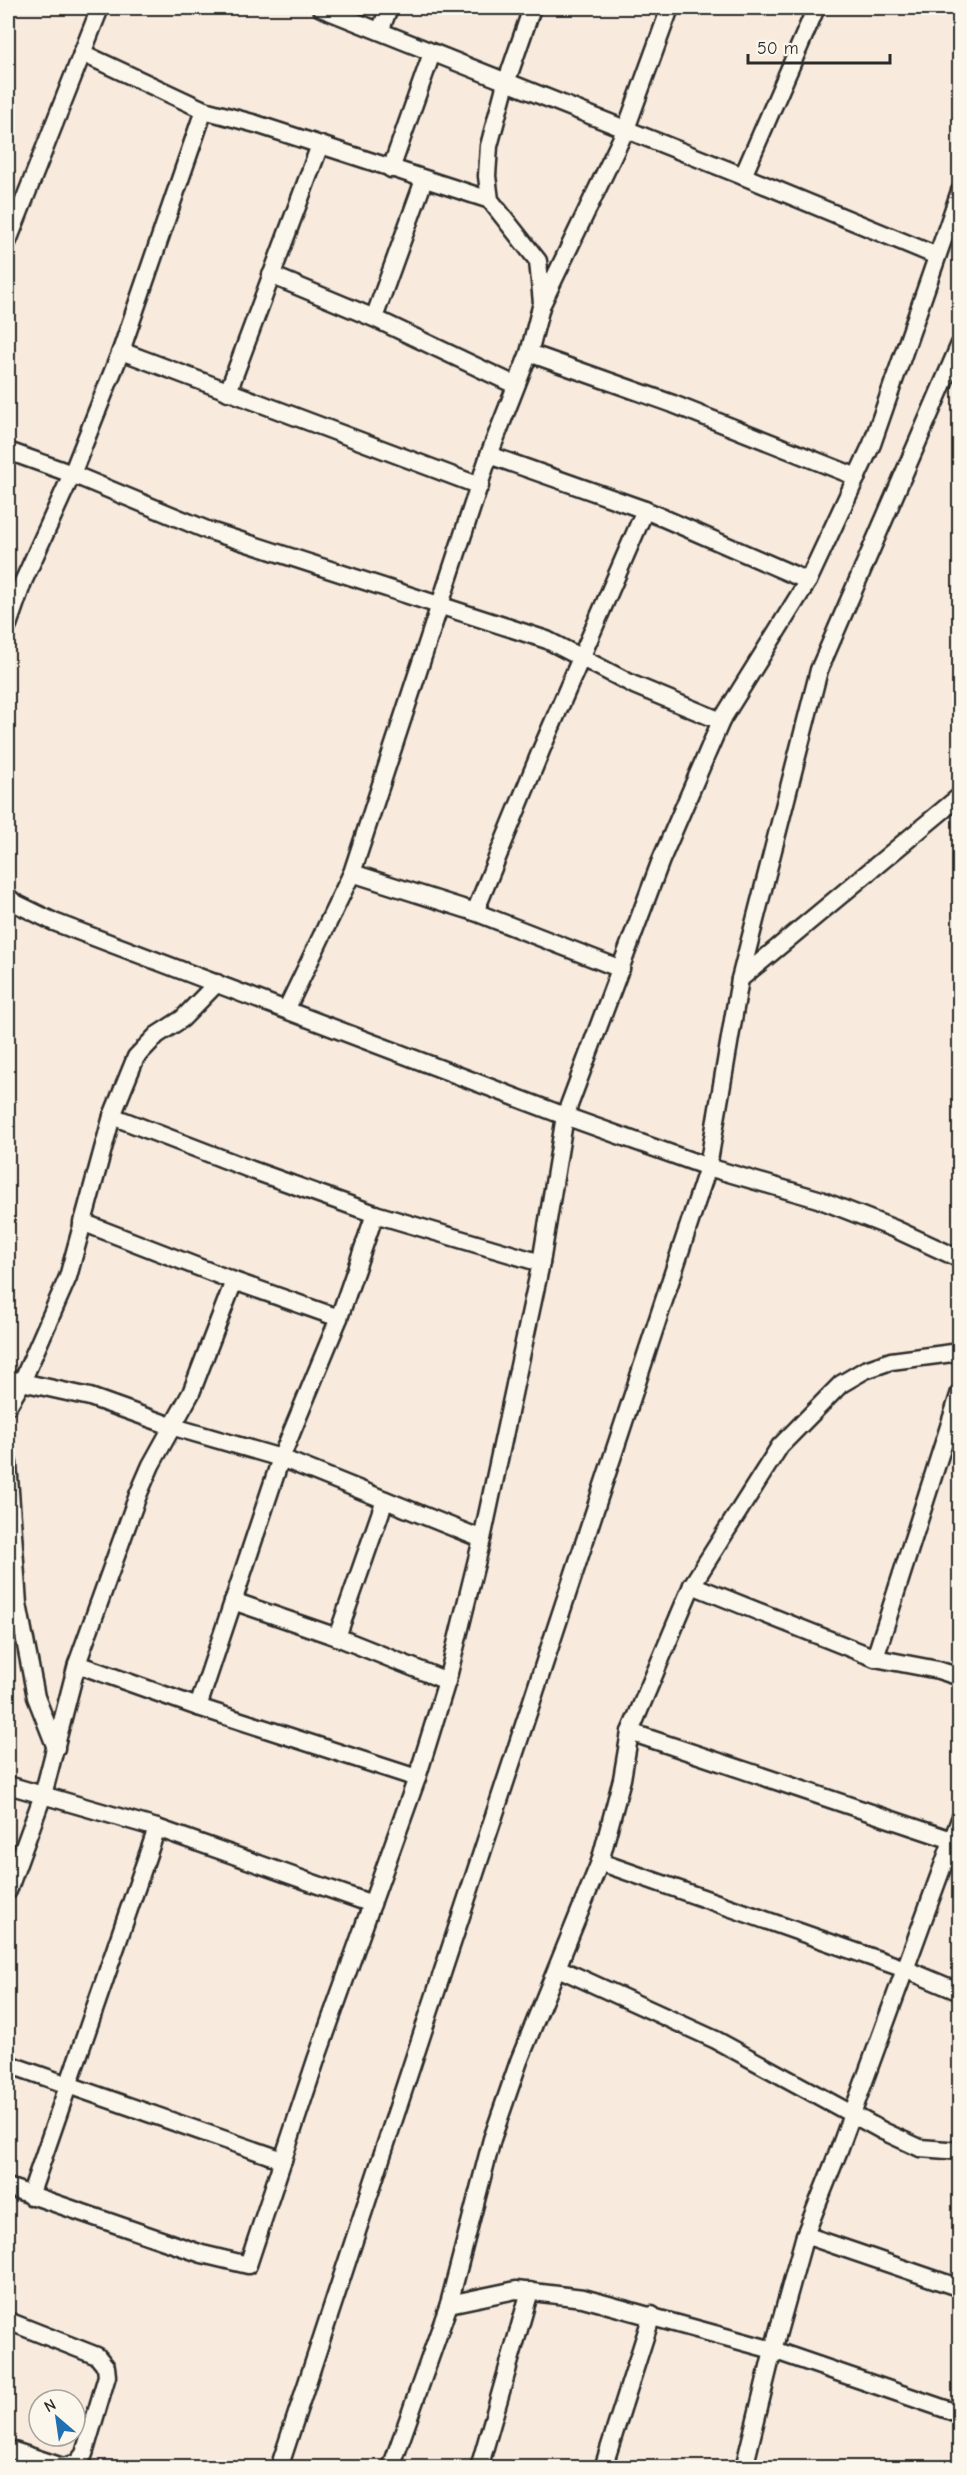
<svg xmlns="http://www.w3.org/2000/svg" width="967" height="2475" viewBox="0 0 967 2475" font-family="'Comic Neue',sans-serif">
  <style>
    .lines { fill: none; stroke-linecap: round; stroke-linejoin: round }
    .street-casing { stroke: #2b2b2b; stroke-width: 21 }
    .street { stroke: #fbf7ec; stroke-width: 16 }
  </style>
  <rect width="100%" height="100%" fill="#f8eadd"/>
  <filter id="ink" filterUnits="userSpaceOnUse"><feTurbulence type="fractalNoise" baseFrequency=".0167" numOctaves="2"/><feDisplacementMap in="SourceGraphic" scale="12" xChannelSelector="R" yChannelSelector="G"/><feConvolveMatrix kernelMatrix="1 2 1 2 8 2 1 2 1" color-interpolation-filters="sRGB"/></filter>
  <g filter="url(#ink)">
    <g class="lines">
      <defs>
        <g id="street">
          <polyline points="321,8 743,176 937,256"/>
          <polyline points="380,31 389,8"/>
          <polyline points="82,53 204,110 256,124 490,200"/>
          <polyline points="391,169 432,53"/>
          <polyline points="743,176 816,8"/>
          <polyline points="8,241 100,8"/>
          <polyline points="271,275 374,318 515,385"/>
          <polyline points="543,302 626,129 670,8"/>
          <polyline points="374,318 424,180"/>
          <polyline points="121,351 480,486"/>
          <polyline points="529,353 673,404 857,477"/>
          <polyline points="228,392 320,145"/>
          <polyline points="8,451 72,474 207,530 547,640 634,685 721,721"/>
          <polyline points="489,455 645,510 808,581"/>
          <polyline points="72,474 121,351 204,110"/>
          <polyline points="8,625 23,582 72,474"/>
          <polyline points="352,873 475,912 621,969"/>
          <polyline points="8,897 15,903 54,922 565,1116 708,1167 818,1199 895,1229 960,1259"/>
          <polyline points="475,912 542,748 645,510"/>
          <polyline points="740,979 960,796"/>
          <polyline points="287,1008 352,873 489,455 529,353 542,303 538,261 490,200 487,176 489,146 506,83 532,8"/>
          <polyline points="112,1116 252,1170 375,1214 541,1263"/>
          <polyline points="82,1222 234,1281 339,1318"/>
          <polyline points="8,1379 90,1397 174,1427 281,1458 482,1539"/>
          <polyline points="8,1406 21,1384 68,1277 112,1116 136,1057 157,1035 182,1019 217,983"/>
          <polyline points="8,1463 18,1604 36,1697 56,1748"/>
          <polyline points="692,1585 875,1658 938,1670 960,1677"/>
          <polyline points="233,1601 337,1637 447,1681"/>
          <polyline points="337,1637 385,1500"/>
          <polyline points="875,1658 960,1392"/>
          <polyline points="77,1664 198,1707 417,1778"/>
          <polyline points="198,1707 281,1458 339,1318 375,1214"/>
          <polyline points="630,1732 952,1840"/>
          <polyline points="8,1785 157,1828 372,1904"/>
          <polyline points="600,1862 905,1969 960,1992"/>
          <polyline points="8,1891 43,1795 77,1664 138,1495 151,1465 191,1393 234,1281"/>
          <polyline points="558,1968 716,2040 883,2131 920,2148 960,2151"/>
          <polyline points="8,2064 283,2160"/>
          <polyline points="8,2187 202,2254 248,2265 316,2060 417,1778 447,1681 482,1539 541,1263 565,1116 661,860 721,721 808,581 872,444 960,191"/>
          <polyline points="30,2196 157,1828"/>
          <polyline points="805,2235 960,2288"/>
          <polyline points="449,2304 516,2290 583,2298 773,2350 960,2414"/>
          <polyline points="8,2321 97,2356 106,2367 107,2376 84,2454 77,2463 63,2467 8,2449"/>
          <polyline points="279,2468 708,1167 740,979 819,670 960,344"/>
          <polyline points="391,2468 449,2304 492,2139 519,2061 600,1862 622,1779 630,1732 692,1585 780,1446 841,1384 865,1370 891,1361 960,1352"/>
          <polyline points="479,2468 530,2291"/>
          <polyline points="603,2468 652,2315"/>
          <polyline points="744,2468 773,2350 805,2235 839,2150 960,1819"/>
        </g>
      </defs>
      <use href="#street" class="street-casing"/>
      <use href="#street" class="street"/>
    </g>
  </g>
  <rect width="967" height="2475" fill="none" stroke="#fbf7ec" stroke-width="30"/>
  <rect x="15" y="15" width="937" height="2445" fill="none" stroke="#2b2b2b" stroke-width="2" filter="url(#ink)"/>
  <g transform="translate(57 2418) rotate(331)"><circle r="28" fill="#fbf7ec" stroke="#a8a59f" stroke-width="1.5"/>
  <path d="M0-4.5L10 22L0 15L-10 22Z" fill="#1f6fb2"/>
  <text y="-9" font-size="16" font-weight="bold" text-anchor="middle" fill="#2b2b2b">N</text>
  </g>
  <path d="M748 54v9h142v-9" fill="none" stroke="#2b2b2b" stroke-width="3"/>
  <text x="757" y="54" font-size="18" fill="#2b2b2b" stroke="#fbf7ec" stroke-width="4.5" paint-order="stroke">50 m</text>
</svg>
